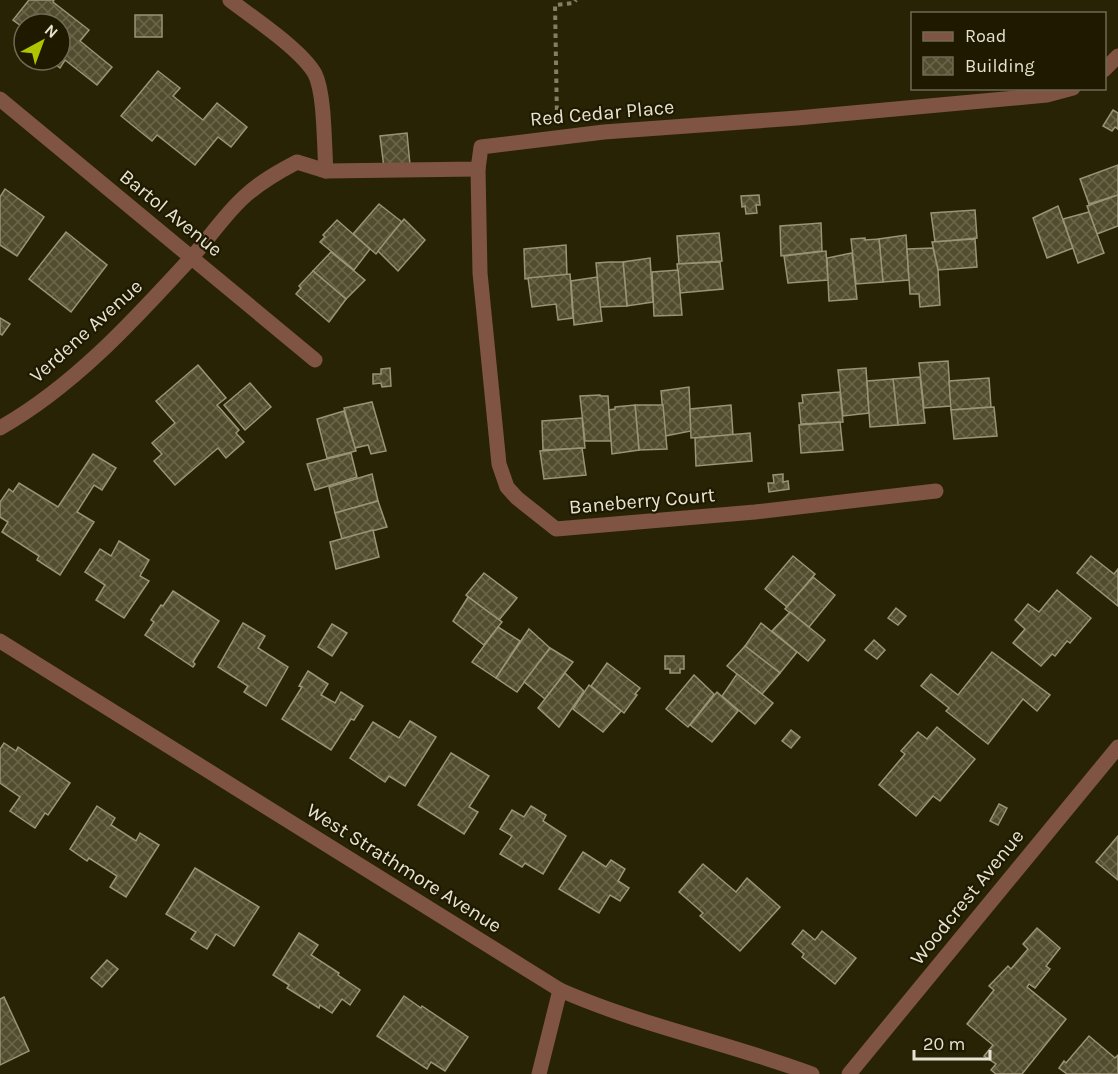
<svg xmlns="http://www.w3.org/2000/svg" width="1118" height="1074" viewBox="0 0 1118 1074" font-family="Karla,sans-serif">
  <style>
    .building { fill: url(#building-cross-hatch); stroke: #9a9374; stroke-width: 1.5 }
    .lines { fill: none; stroke-linecap: round; stroke-linejoin: round }
    .path { stroke: #837e67; stroke-width: 4; stroke-dasharray: 4.5 4.5; stroke-linecap: butt }
    .street { stroke: #7f5442; stroke-width: 15 }
    .labels { text-anchor: middle; dominant-baseline: central; stroke-width: 4.5; stroke-linejoin: round; paint-order: stroke }
    .street-label { font-size: 20px; fill: #e6e3d2; stroke: #1f1900 }
  </style>
  <defs>
    <pattern id="building-cross-hatch" width="8" height="8" patternUnits="userSpaceOnUse" patternTransform="scale(1.5)"><rect width="8" height="8" fill="#534d30"/><path d="M0 0l8 8M0 8l8-8" fill="none" stroke="#6c664d"/></pattern>
  </defs>
  <rect width="100%" height="100%" fill="#292306"/>
  <g class="building">
    <polygon points="29,0 54,0 53,2 89,30 80,41 112,67 97,85 65,60 60,68 50,60 60,60 60,24 24,24 24,28 13,20"/>
    <rect x="135" y="15" width="27" height="22"/>
    <polygon points="158,71 180,88 173,96 203,120 217,103 247,127 231,147 218,137 195,165 157,135 152,141 121,116"/>
    <polygon points="1113,110 1118,113 1118,129 1115,127 1112,131 1103,126"/>
    <polygon points="407,133 410,165 384,168 380,136"/>
    <polygon points="1118,165 1118,195 1089,204 1080,179"/>
    <polygon points="5,189 44,217 17,256 0,245 0,197"/>
    <polygon points="759,195 760,205 756,205 757,213 746,214 745,206 742,207 741,196"/>
    <polygon points="1118,195 1118,226 1097,234 1087,206"/>
    <polygon points="379,204 402,222 376,254 353,234"/>
    <polygon points="1058,206 1073,248 1047,258 1033,218"/>
    <polygon points="975,210 977,238 935,242 931,213"/>
    <polygon points="1089,212 1104,253 1078,263 1063,219"/>
    <polygon points="404,219 425,240 398,271 378,251"/>
    <polygon points="337,220 370,249 354,270 320,242 325,237 323,235"/>
    <polygon points="821,223 822,251 781,256 780,226"/>
    <polygon points="66,232 107,265 71,312 29,279"/>
    <polygon points="719,233 722,261 679,264 677,236"/>
    <polygon points="906,235 909,280 883,282 879,239"/>
    <polygon points="865,238 865,240 879,239 883,282 856,284 851,239"/>
    <polygon points="975,239 977,267 938,270 932,242"/>
    <polygon points="566,245 567,275 525,279 524,249"/>
    <polygon points="933,248 938,270 940,305 920,307 919,294 910,294 907,249"/>
    <polygon points="826,251 828,280 788,283 784,256"/>
    <polygon points="331,252 365,280 346,299 313,271"/>
    <polygon points="852,253 857,299 829,301 827,258"/>
    <polygon points="650,258 653,302 627,306 623,262"/>
    <polygon points="610,262 623,262 627,306 600,307 596,263"/>
    <polygon points="720,262 723,289 680,293 677,264"/>
    <polygon points="678,270 682,315 654,316 652,272"/>
    <polygon points="313,271 346,299 329,322 296,294 301,288 299,286"/>
    <polygon points="570,274 573,318 558,320 556,304 532,307 528,278"/>
    <polygon points="597,277 602,321 574,325 571,281"/>
    <polygon points="0,318 10,324 2,335 0,334"/>
    <polygon points="948,361 951,406 924,408 919,363"/>
    <polygon points="198,365 226,398 217,405 239,430 236,433 244,442 226,458 218,448 175,485 154,461 162,454 152,443 175,423 156,401"/>
    <polygon points="390,368 391,386 382,387 381,383 373,384 373,374 381,374 381,369"/>
    <polygon points="866,368 869,413 843,416 838,370"/>
    <polygon points="920,377 925,423 898,425 893,379"/>
    <polygon points="989,378 991,407 951,410 949,381"/>
    <polygon points="893,379 898,425 870,427 867,381"/>
    <polygon points="250,383 271,407 245,430 224,405"/>
    <polygon points="689,387 691,431 665,436 661,391"/>
    <polygon points="840,392 843,422 801,424 799,403 803,403 802,395"/>
    <polygon points="600,395 601,396 608,396 611,441 585,441 580,396"/>
    <polygon points="372,402 386,451 371,454 368,445 355,448 344,408"/>
    <polygon points="635,405 663,405 667,449 639,450"/>
    <polygon points="635,405 639,450 612,454 609,410 615,409 615,407"/>
    <polygon points="731,405 733,435 691,438 690,409"/>
    <polygon points="994,407 997,436 954,439 951,410"/>
    <polygon points="344,411 356,451 327,458 317,419"/>
    <polygon points="582,418 585,448 543,450 542,421"/>
    <polygon points="840,422 843,450 801,453 799,425"/>
    <polygon points="750,433 752,461 696,466 695,438"/>
    <polygon points="582,448 586,475 544,479 540,451"/>
    <polygon points="351,453 357,477 315,490 307,464"/>
    <polygon points="93,454 116,468 102,490 94,485 77,512 94,522 60,575 37,560 39,556 2,532 8,522 0,517 0,502 9,489 13,492 19,483 58,507"/>
    <polygon points="372,474 378,501 335,513 329,487"/>
    <polygon points="783,474 783,482 788,481 789,489 769,492 768,483 774,483 773,475"/>
    <polygon points="378,501 387,527 342,539 335,513"/>
    <polygon points="373,530 379,557 336,569 330,542"/>
    <polygon points="119,541 149,560 140,576 149,581 124,618 96,600 105,585 85,572 100,549 111,556"/>
    <polygon points="793,556 815,574 787,607 765,589"/>
    <polygon points="1091,556 1114,574 1118,569 1118,606 1077,573"/>
    <polygon points="484,573 517,598 499,620 466,595"/>
    <polygon points="813,577 835,595 809,627 785,609"/>
    <polygon points="1057,590 1091,618 1070,643 1067,641 1055,656 1052,654 1041,666 1013,643 1025,629 1015,620 1028,604 1039,612"/>
    <polygon points="173,591 219,621 193,662 195,664 193,667 145,635 154,622 151,620 161,605 163,606"/>
    <polygon points="468,597 502,622 484,645 453,621"/>
    <polygon points="896,608 906,616 898,625 888,618"/>
    <polygon points="790,612 825,640 808,661 772,631"/>
    <polygon points="243,623 265,636 258,648 288,667 266,706 244,692 248,686 218,667"/>
    <polygon points="761,623 797,652 780,673 745,646"/>
    <polygon points="332,624 347,633 332,656 318,647"/>
    <polygon points="498,627 520,641 496,678 472,662"/>
    <polygon points="529,629 550,648 517,692 496,678"/>
    <polygon points="874,640 885,650 877,659 865,650"/>
    <polygon points="745,646 780,673 762,694 727,666"/>
    <polygon points="550,648 573,662 545,699 524,682"/>
    <polygon points="992,652 1050,695 1037,711 1023,699 988,744 946,711 949,708 921,686 931,674 958,695"/>
    <polygon points="665,656 684,656 684,669 680,669 680,673 670,673 670,669 665,669"/>
    <polygon points="607,663 640,688 635,694 637,695 624,713 591,686"/>
    <polygon points="308,671 328,684 321,695 335,703 341,692 363,706 354,720 351,719 331,750 282,719 302,687 299,686"/>
    <polygon points="565,673 584,691 559,727 538,708"/>
    <polygon points="737,674 773,703 755,724 722,696"/>
    <polygon points="694,675 714,694 688,727 666,709"/>
    <polygon points="589,685 621,711 603,732 573,709"/>
    <polygon points="717,692 738,711 712,742 690,725"/>
    <polygon points="410,721 436,737 405,786 389,776 385,782 350,758 373,722 399,738"/>
    <polygon points="937,727 975,759 940,801 933,796 916,816 879,785 905,754 901,751 918,732 927,739"/>
    <polygon points="791,730 800,737 791,748 782,741"/>
    <polygon points="4,743 16,751 18,747 70,783 48,815 45,813 35,828 10,811 20,797 0,783 0,749"/>
    <polygon points="451,753 489,776 469,807 478,812 464,834 418,805"/>
    <polygon points="999,804 1007,808 998,825 990,821"/>
    <polygon points="97,806 115,818 111,825 136,841 140,833 159,845 126,897 110,887 117,876 89,858 87,861 70,849"/>
    <polygon points="531,806 546,815 543,821 566,836 543,874 525,863 522,867 500,854 512,836 500,829 512,810 524,817"/>
    <polygon points="1118,836 1118,880 1096,862"/>
    <polygon points="583,852 606,867 611,860 625,869 618,881 629,888 620,901 610,895 599,913 559,889"/>
    <polygon points="703,864 736,892 747,878 780,907 740,951 700,916 703,913 679,892"/>
    <polygon points="195,868 259,907 234,946 216,934 207,949 191,939 196,932 166,914"/>
    <polygon points="1037,928 1060,948 1046,966 1050,969 1035,988 1029,984 1027,987 1066,1019 1022,1074 996,1074 991,1070 996,1064 984,1056 993,1045 967,1024 994,990 989,986 1008,966 1011,969 1028,949 1023,944"/>
    <polygon points="803,930 815,940 822,931 856,958 835,984 802,957 804,954 792,944"/>
    <polygon points="299,933 318,945 311,955 339,973 338,975 360,990 350,1005 342,999 332,1013 320,1005 319,1008 287,988 289,985 273,975"/>
    <polygon points="107,960 118,969 102,987 91,978"/>
    <polygon points="404,996 421,1008 422,1006 468,1037 445,1071 431,1062 427,1069 377,1036"/>
    <polygon points="4,997 29,1051 0,1065 0,999"/>
    <polygon points="1089,1036 1115,1058 1118,1055 1118,1074 1067,1074 1059,1068 1064,1061 1066,1063"/>
  </g>
  <g class="lines">
    <polyline class="path" points="557,119 555,5 574,3 576,0"/>
    <g class="street">
      <path d="M230,0C253,18 302,50 315,74C325,94 324,146 326,171"/>
      <polyline points="1104,70 1118,56"/>
      <polyline points="0,99 315,360"/>
      <polyline points="478,169 480,273 499,464 507,487 517,498 556,529 755,512 936,491"/>
      <path d="M0,428C74,386 133,321 190,259C209,239 224,215 244,197C260,182 278,172 297,162L326,171L478,169L481,147L604,132L797,118L1047,95L1073,88"/>
      <path d="M0,641L560,990C642,1026 729,1043 812,1074"/>
      <polyline points="539,1074 560,990"/>
      <polyline points="849,1074 1118,747"/>
    </g>
  </g>
  <g class="labels">
    <g class="street-label">
      <text transform="translate(602 113) rotate(-5)">Red Cedar Place</text>
      <text transform="translate(171 213) rotate(39)">Bartol Avenue</text>
      <text transform="translate(86 331) rotate(-42)">Verdene Avenue</text>
      <text transform="translate(642 501) rotate(-5)">Baneberry Court</text>
      <text transform="translate(404 868) rotate(32)">West Strathmore Avenue</text>
      <text transform="translate(967 897) rotate(-51)">Woodcrest Avenue</text>
    </g>
  </g>
  <rect x="911" y="12" width="195" height="78" fill="#1f1900" stroke="#6f6a54" stroke-width="1.5"/>
  <rect x="923" y="32" width="30" height="9" fill="#7f5442" stroke="#6f6a54" stroke-width="1.5"/>
  <text x="965" y="42" font-size="18" fill="#e6e3d2">Road</text>
  <rect x="923" y="57" width="30" height="18" fill="url(#building-cross-hatch)" stroke="#6f6a54" stroke-width="1.5"/>
  <text x="965" y="72" font-size="18" fill="#e6e3d2">Building</text>
  <g transform="translate(42 42) rotate(41)"><circle r="28" fill="#1f1900" stroke="#6f6a54" stroke-width="1.5"/>
  <path d="M0-4.5L10 22L0 15L-10 22Z" fill="#b0c502"/>
  <text y="-9" font-size="16" font-weight="bold" text-anchor="middle" fill="#e6e3d2">N</text>
  </g>
  <path d="M914 1050v9h76v-9" fill="none" stroke="#e6e3d2" stroke-width="3"/>
  <text x="923" y="1050" font-size="18" fill="#e6e3d2" stroke="#1f1900" stroke-width="4.5" paint-order="stroke">20 m</text>
</svg>
